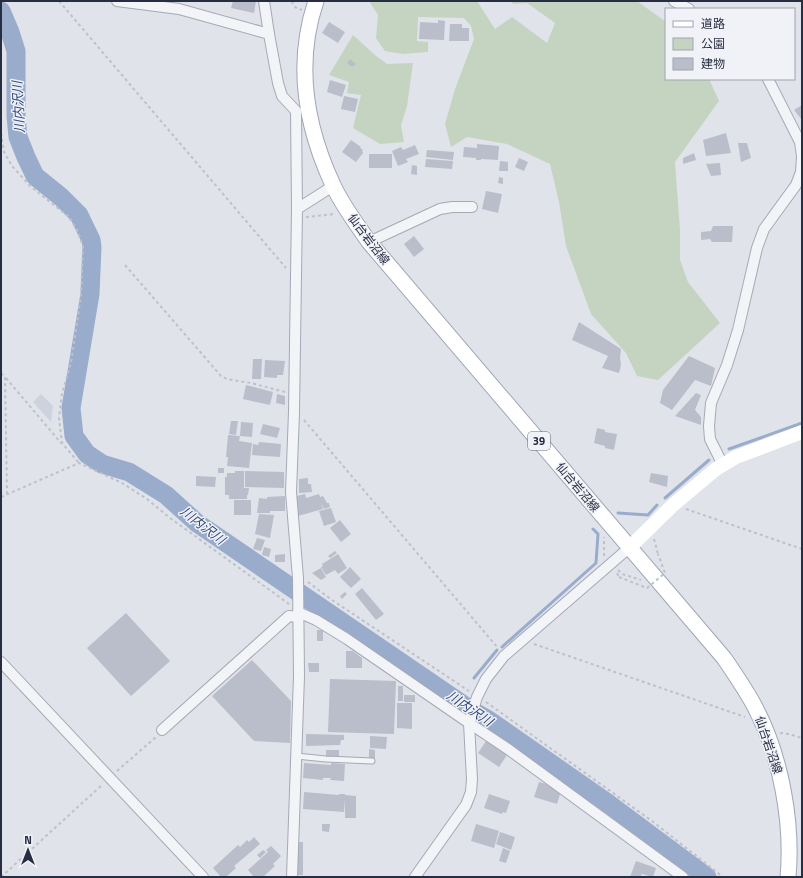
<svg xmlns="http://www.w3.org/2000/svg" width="803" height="878" viewBox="0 0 803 878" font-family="'Titillium Web','Noto Sans JP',sans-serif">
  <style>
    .built { fill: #ced2dc }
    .green { fill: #c4d4c1 }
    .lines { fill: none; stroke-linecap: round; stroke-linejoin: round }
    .stream { stroke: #99accc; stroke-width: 3 }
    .river { stroke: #99accc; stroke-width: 19 }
    .building { fill: #babeca }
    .lane-casing { stroke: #a5a9b4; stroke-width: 7 }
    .street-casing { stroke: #a5a9b4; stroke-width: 12 }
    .primary-casing { stroke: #9fa6b6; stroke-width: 17 }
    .path { stroke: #bec1c9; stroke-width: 2; stroke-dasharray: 3 3; stroke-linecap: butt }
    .lane { stroke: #f3f4f8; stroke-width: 5 }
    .street { stroke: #f3f4f8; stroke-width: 10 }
    .secondary { stroke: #fff; stroke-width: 14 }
    .primary { stroke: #fff; stroke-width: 15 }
    .path-bridge { stroke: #bec1c9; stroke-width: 2; stroke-dasharray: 3 3; stroke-linecap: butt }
    .labels { text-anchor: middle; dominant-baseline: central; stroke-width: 3; stroke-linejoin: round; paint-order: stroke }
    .shield { fill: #f0f2f7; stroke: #646978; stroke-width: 1 }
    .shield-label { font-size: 11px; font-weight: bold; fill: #282e42 }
    .street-label { font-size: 12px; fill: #282e42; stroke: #f0f2f7 }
    .water-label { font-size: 13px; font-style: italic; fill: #304878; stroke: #f0f2f7 }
  </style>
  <rect width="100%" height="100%" fill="#e0e3ea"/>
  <polygon class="built" points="41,394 53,406 51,422 33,402"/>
  <g class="green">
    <polygon points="369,1 477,1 495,29 512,17 547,43 555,23 527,3 514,4 510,1 637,1 666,22 666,79 709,79 719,101 675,162 680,230 680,260 688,282 720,323 658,380 637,376 626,353 591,314 566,246 559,202 550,164 507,144 467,137 451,147 445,124 455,89 474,39 471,26 464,18 418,17 417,41 428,42 428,52 403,54 385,51 376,38 378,15"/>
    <polygon points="353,35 376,56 387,64 413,63 407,106 401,125 404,142 380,144 353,128 361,95 347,93 349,82 329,75"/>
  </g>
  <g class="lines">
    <g class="stream">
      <polyline points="729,449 802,423"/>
      <polyline points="665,498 709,460"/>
      <polyline points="618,513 648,515 657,505"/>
      <polyline points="502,647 596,563 598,534 593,529"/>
      <polyline points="474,678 497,650"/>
      <polyline points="464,705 466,699"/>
    </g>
    <polyline class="river" points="1,11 10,32 16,51 16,116 18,137 26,157 35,176 61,197 79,215 91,240 92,247 90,294 71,408 74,436 87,454 102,464 129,472 166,495 197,523 471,710 490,721 609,804 707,877"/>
  </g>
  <g class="building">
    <polygon points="233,1 256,1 254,13 231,8"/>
    <polygon points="438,20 445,21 444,40 419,39 420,22 438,23"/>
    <polygon points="329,22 345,32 338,43 322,33"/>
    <polygon points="450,24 462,24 462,28 469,28 469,41 449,41"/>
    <polygon points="350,59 356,64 352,67 347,63"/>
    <polygon points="330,80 346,85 342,97 327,92"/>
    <polygon points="344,96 358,99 355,112 341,109"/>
    <polygon points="802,105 802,120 794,110"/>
    <polygon points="726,133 731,153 706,156 703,140"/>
    <polygon points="351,140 361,147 360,148 363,150 362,151 363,153 356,162 342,152"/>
    <polygon points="738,143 747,143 751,158 741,162"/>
    <polygon points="477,144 499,146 498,160 481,159 481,160 476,160 476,158 463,157 464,147 477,148"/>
    <polygon points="415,145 419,154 406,159 408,162 398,166 392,151 401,147 403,150"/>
    <polygon points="427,150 454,152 453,160 426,157"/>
    <polygon points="694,153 696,160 683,164 683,158"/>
    <rect x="369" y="154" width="23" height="14"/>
    <polygon points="519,158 528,162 524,171 515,167"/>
    <polygon points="426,159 453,161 452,169 425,167"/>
    <polygon points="500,161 508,162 508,171 499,171"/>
    <polygon points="720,163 721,175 711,176 706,164"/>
    <polygon points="412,165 417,166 417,175 411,174"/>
    <polygon points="499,177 503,178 503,184 498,183"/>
    <polygon points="486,191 502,194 498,213 482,209"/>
    <polygon points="713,226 733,226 732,242 712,242 710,239 701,240 701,232 711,231"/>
    <polygon points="414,236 424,249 414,257 404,244"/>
    <polygon points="579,322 621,349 620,358 621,365 619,373 602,368 608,356 572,340"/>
    <polygon points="689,356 715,368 711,386 695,380 672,410 660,403 663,390"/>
    <polygon points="253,359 262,359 261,379 252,379"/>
    <polygon points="265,360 285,361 283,375 277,375 277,378 264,377"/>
    <polygon points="246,385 273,392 270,405 243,399"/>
    <polygon points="696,393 701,395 695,410 701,417 701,425 675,416"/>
    <polygon points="277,394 285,396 285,405 276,403"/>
    <polygon points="231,421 238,421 236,435 229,434"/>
    <polygon points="241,422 253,423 252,437 240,436"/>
    <polygon points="263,424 280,428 277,438 260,434"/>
    <polygon points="597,428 605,430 605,432 617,434 614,450 605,448 605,446 594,443"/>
    <polygon points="228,435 240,436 239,441 252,443 249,468 227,466 228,457 226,457"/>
    <polygon points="259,442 281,444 280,457 252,455 253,444 258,445"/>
    <rect x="218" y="468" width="6" height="5"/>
    <polygon points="235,471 244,471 244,488 249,488 248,495 247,495 247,499 229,499 229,495 225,495 225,477 227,477 227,473 235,473"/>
    <polygon points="245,471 284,472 284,488 245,487"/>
    <polygon points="651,473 668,476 667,487 649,482"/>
    <polygon points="196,476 216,477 215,487 196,486"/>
    <polygon points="308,478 308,484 311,484 312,492 299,493 299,479"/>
    <polygon points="305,494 306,498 319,494 320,497 323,496 327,503 329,503 330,507 324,509 321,502 323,509 298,516 295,505 297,505 297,496"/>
    <polygon points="285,496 285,511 270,511 270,513 257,513 259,498 267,499 267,497"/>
    <rect x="234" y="500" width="17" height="15"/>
    <polygon points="331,508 336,522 324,526 319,511"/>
    <polygon points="259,514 274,515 270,538 255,534"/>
    <polygon points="340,520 351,534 341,542 330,528"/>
    <polygon points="257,538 265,540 261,551 253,549"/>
    <polygon points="264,547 271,549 269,557 262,555"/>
    <polygon points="335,551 337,553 330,558 328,556"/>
    <polygon points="285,554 285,562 275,562 275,555"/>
    <polygon points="338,554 347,568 338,574 335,570 326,575 321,567 323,566 322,564"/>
    <polygon points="350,567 361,579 351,588 340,577"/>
    <polygon points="321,568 326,577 321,580 312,573"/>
    <polygon points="362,588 384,614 376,620 355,594"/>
    <polygon points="345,592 347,594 342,599 340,596"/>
    <polygon points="126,613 170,661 131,696 87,648"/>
    <rect x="317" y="630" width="6" height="11"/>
    <polygon points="346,651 353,651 362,658 362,668 346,668"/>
    <polygon points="252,660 291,701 290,743 254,741 212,696"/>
    <polygon points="308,663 319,663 319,672 309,672"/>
    <polygon points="330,679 396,681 394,734 328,732"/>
    <rect x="398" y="686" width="5" height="15"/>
    <rect x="404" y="695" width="11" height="7"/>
    <polygon points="397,703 412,703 412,729 397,728"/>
    <polygon points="306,734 344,735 344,740 341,740 340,745 306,746"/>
    <polygon points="370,736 387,737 386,749 370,748"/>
    <polygon points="486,741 507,755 499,767 478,753"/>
    <polygon points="369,749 375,750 375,758 369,758"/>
    <rect x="326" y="750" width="13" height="7"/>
    <polygon points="304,763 331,765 331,763 345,764 344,781 330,780 331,778 323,778 323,780 303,778"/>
    <polygon points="539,782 557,787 561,791 557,804 534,797"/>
    <polygon points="304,792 339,795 339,794 345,794 345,799 336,799 345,799 344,812 303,809"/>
    <polygon points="489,794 510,801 506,813 503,812 502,814 484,808"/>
    <polygon points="345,795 356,796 356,818 345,818"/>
    <polygon points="322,824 330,824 329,832 322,831"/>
    <polygon points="476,824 499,831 494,848 471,841"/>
    <polygon points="500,832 515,837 511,850 496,844"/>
    <polygon points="254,837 260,844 234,866 236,868 226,877 221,877 213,868 238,845 240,847 247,840 249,842"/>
    <rect x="297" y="842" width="6" height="33"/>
    <polygon points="271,846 281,856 273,864 275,866 263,877 254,877 248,870 268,852 266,850"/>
    <polygon points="503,848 510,851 506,863 499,861"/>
    <polygon points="263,850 266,852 260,858 257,855"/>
    <polygon points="636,861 656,868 653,877 642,874 640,877 630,877"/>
  </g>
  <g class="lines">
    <defs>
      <polyline id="lane" points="296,756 326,759 372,761"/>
      <g id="street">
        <polyline points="117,1 179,9 269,34 278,83 282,96 296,111 297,209"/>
        <polyline points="264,1 269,34"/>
        <polyline points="674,1 689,9"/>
        <polyline points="768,79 800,142 802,156"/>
        <polyline points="369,242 440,209 452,207 472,207"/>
        <polyline points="723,465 710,439 709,426 711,403 727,365 738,330 757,248 764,229 796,185 801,172 802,157"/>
        <polyline points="298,612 316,620 347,639 469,723 508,749 683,877"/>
        <polyline points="1,662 203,877"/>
        <polyline points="162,730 289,616 298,617"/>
        <polyline points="292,877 299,676 298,578 291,492 294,412 297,209 333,186"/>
        <polyline points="415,877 466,805 471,792 472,779 469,723 477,697 486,679 504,656 630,547"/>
      </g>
      <path id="primary" d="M316,1C295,63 306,127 333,185C342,205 356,223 369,242L724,658C735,674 746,690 755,707C781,756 793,823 788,877"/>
    </defs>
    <use href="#lane" class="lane-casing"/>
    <use href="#street" class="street-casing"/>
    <use href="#primary" class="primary-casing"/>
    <g class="path">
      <polyline points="59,1 286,268"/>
      <path d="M292,1C293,7 296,8 302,10"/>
      <polyline points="1,133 4,152 12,166 30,186 69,217 77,230 83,246 81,296 71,363 62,393 59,418 62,443 79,463"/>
      <polyline points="306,217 335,214"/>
      <polyline points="125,265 221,376 227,379 251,383 285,392"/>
      <polyline points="1,373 5,377 7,494"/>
      <polyline points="6,378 61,443"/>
      <polyline points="304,420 498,648"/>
      <polyline points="1,497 79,463 122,483 147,499 170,518 289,604"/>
      <polyline points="686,509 802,549"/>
      <polyline points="654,539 658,554"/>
      <polyline points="604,556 604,537"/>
      <polyline points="618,570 622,574 641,580"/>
      <polyline points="617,573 619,577"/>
      <polyline points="308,582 332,600 469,691"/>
      <polyline points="534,644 745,717"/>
      <polyline points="486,702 652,821 723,877"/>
      <polyline points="780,733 789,734 802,738"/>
      <polyline points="117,771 156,737"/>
      <polyline points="1,877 102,785"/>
    </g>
    <use href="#lane" class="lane"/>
    <use href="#street" class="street"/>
    <polyline class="secondary" points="630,547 673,505 716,469 736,457 802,432"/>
    <use href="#primary" class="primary"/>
    <polyline class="path-bridge" points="619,577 647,588 665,573 658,554"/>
  </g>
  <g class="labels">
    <rect class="shield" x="528" y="432" width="22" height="18" rx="3"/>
    <g class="shield-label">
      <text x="539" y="441">39</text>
    </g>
    <g class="street-label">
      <text transform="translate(369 239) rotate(53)">仙台岩沼線</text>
      <text transform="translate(578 487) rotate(50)">仙台岩沼線</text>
      <text transform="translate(769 745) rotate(71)">仙台岩沼線</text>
    </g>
    <g class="water-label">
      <text transform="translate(18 107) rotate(-93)">川内沢川</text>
      <text transform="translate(203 525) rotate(38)">川内沢川</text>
      <text transform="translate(470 708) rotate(34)">川内沢川</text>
    </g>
  </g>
  <rect width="803" height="878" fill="none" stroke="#282e42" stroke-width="4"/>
  <rect x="665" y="8" width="130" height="72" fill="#f0f2f7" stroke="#a0a4af"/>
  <rect x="673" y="21" width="20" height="6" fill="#ffffff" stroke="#a0a4af"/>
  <text x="701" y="28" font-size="12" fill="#282e42">道路</text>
  <rect x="673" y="38" width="20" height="12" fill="#c4d4c1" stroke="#a0a4af"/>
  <text x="701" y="48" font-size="12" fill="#282e42">公園</text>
  <rect x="673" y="58" width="20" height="12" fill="#babeca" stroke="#a0a4af"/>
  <text x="701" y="68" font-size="12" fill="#282e42">建物</text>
  <g transform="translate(28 850)" stroke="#f0f2f7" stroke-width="3" paint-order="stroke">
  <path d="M0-3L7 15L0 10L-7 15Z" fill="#282e42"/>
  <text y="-6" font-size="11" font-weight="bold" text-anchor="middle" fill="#282e42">N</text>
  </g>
</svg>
